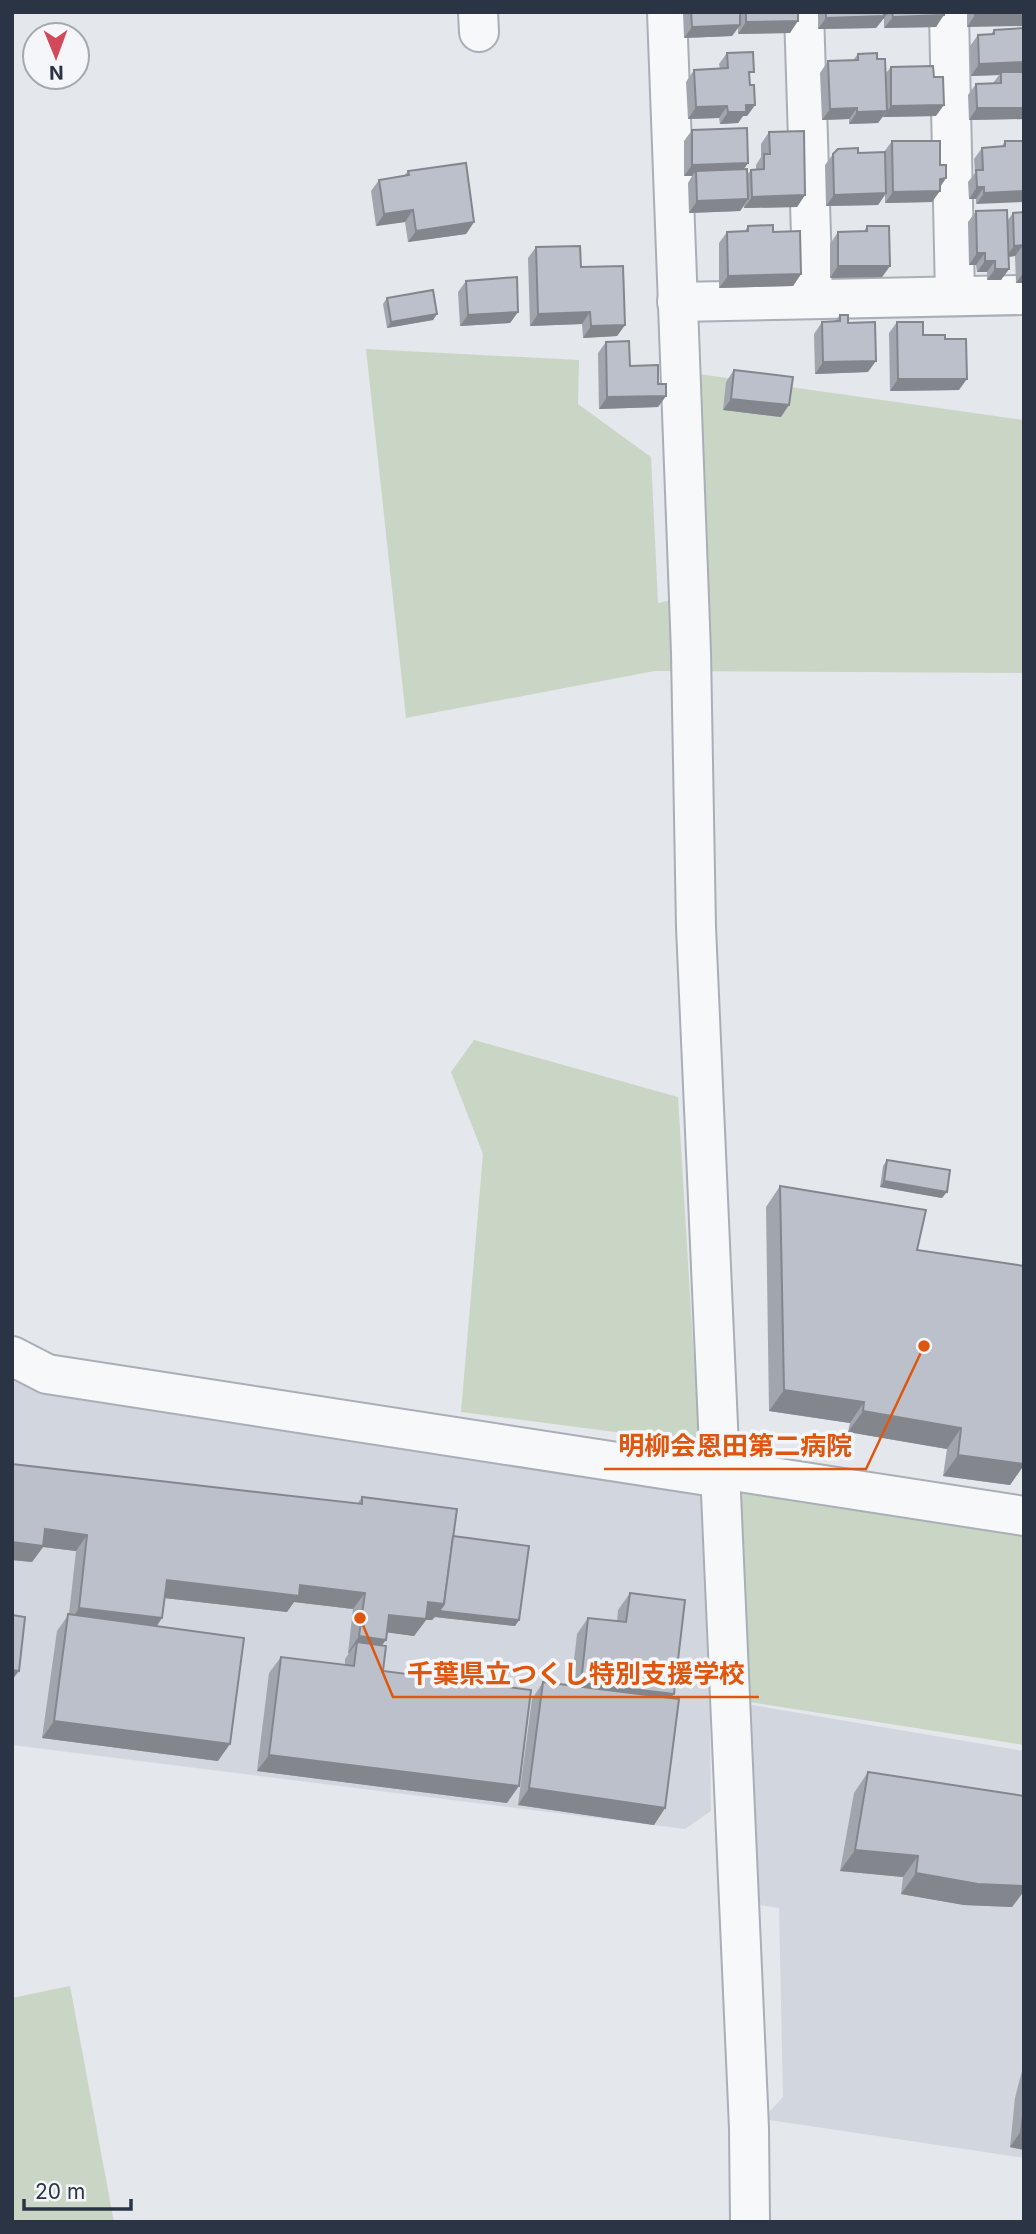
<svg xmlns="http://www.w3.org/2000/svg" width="1036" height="2234" viewBox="0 0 1036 2234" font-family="Inter,'Noto Sans JP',sans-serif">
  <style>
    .built { fill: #d2d6de }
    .green { fill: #c9d6c5 }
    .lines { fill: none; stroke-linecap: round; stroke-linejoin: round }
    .minor-casing { stroke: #a9aeb7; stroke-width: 42 }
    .minor { stroke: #f7f8fa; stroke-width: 38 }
    .wall { fill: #a1a5ae }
    .shaded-wall { fill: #83868d }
    .building { fill: #bbc0ca; stroke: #83868d; stroke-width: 2 }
    .leader { fill: none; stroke: #df570f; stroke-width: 2.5 }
    .callout-dot { fill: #df570f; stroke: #f4f6f9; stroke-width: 2.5 }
    .callout-label { font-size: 26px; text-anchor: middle; font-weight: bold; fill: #df570f; stroke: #f4f6f9; stroke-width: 7; stroke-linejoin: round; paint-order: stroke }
  </style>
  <rect width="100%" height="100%" fill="#e4e7ec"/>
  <g class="built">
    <polygon points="12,1380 40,1392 707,1492 711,1811 685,1829 12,1745"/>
    <polygon points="746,1704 1024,1751 1024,2158 763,2119 783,2097 779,1908 751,1904"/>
  </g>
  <g class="green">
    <polygon points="366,349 579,360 578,404 651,457 658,603 691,596 685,372 1024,420 1024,673 655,671 406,718"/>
    <polygon points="474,1040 678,1097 699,1443 461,1412 483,1154 451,1072"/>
    <polygon points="735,1483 1024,1527 1024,1745 743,1701"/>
    <polygon points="70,1986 114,2222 12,2222 12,1998"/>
  </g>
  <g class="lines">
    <defs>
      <g id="minor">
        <polyline points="478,12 479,32"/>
        <polyline points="667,12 691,652 696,927 749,2128 750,2222"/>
        <polyline points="804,12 813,299"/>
        <polyline points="949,12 955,296"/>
        <polyline points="677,302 1024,295"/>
        <polyline points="12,1356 47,1374 721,1478"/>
        <polyline points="720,1469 1024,1516"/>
      </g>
    </defs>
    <use href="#minor" class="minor-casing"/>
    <use href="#minor" class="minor"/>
  </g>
  <g class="wall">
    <polygon points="683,12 798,12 790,33 738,34 738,28 732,36 684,38"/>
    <polygon points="818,12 944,12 936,27 884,28 884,19 883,19 876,28 818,29"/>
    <polygon points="967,12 1024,12 967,27"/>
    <polygon points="994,30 1024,119 969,120 968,95 976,84 993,83 999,75 971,76 970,46 978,35 991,34"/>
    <polygon points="727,53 750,79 750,85 755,105 747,116 743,116 738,123 720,124 719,118 688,119 686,82 694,70 720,69 719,64"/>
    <polygon points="858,54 877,59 885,74 891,67 936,116 883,117 883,116 878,123 849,124 849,119 822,120 820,73 828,61 853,60"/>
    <polygon points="692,130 748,163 743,169 747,175 751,170 756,169 756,165 761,157 761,144 769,132 805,195 797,207 744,208 744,206 740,211 689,213 688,183 692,176 684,176 684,141"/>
    <polygon points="892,141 940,165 946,178 940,187 932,202 885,203 885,195 878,205 826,206 825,165 833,154 884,152"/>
    <polygon points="1005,141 1024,141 976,204 976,199 969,199 968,182 975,173 974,159 982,148 1002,146"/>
    <polygon points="408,171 474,222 466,234 408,242 405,222 376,226 371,191 379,180 404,176"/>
    <polygon points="976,211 1007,221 1013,213 1024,212 1024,283 1016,283 1015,256 1009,257 1009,269 1001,280 987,280 987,272 977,272 976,265 969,265 968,222"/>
    <polygon points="748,226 773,232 801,274 793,286 719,288 719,243 727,232 744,232"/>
    <polygon points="867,226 890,266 882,277 830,278 830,244 838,232 864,231"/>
    <polygon points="536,247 581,267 625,325 617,336 583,338 582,324 530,326 528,258"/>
    <polygon points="466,281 518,312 510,323 460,326 458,292"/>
    <polygon points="387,298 437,314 433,320 387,328 383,304"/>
    <polygon points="840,315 848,323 868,372 815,374 814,334 822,322 835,321"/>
    <polygon points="897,322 923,335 945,339 959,390 890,391 889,333"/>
    <polygon points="606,342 630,366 658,384 666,396 658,407 599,409 598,353"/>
    <polygon points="734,370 781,417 723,410 726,382"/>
    <polygon points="887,1160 942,1198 880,1187 883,1166"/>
    <polygon points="780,1186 917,1250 1024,1266 1024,1465 1010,1485 943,1476 947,1449 848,1432 850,1423 769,1411 766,1207"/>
    <polygon points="12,1464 357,1504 362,1497 453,1536 519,1620 515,1626 435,1617 432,1620 426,1620 414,1636 386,1632 381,1645 383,1671 507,1803 257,1771 269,1673 281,1657 345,1665 345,1659 349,1653 348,1653 353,1609 294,1602 287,1612 165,1598 157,1626 218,1761 42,1738 57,1631 69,1614 76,1551 43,1547 32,1562 12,1560"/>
    <polygon points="630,1593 674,1694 671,1698 665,1808 654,1825 518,1805 532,1699 543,1682 571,1686 577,1634 588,1618 617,1621 618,1610"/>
    <polygon points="868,1772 1024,1796 1024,1891 1012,1907 964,1905 901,1894 903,1877 840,1871 854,1793"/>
    <polygon points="1024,2063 1024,2150 1010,2147 1015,2098"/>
  </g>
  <g class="shaded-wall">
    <polygon points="886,12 889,12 876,28 818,29 826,18 883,16"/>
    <polygon points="1024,14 1024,26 967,27 975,15"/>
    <polygon points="944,15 936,27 884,28 893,17"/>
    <polygon points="798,21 790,33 738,34 746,22"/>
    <polygon points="740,25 732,36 684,38 692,27"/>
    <polygon points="1024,62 1024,74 1001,72 999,75 971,76 979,64"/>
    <polygon points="746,105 755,105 747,116 743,116 738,123 720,124 728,112"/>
    <polygon points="944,105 936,116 883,117 891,106"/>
    <polygon points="727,106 719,118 688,119 696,107"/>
    <polygon points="857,108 849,119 822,120 830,109"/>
    <polygon points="977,108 1024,108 1024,119 969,120"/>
    <polygon points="887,111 878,123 849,124 857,112"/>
    <polygon points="748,163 740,175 696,171 692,176 684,176 692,165"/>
    <polygon points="946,178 938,190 940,179"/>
    <polygon points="977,187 984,187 976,199 969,199"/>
    <polygon points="940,191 932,202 885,203 893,192"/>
    <polygon points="1024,191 1024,202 976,204 984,193"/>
    <polygon points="886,193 878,205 826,206 834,195"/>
    <polygon points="805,195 797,207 744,208 752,197"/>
    <polygon points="748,199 740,211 689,213 697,201"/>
    <polygon points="413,210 405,222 376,226 384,214"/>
    <polygon points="474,222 466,234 408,242 416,231"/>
    <polygon points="1023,245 1015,256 1006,257 1014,246"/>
    <polygon points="977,253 985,253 976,265 969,265"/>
    <polygon points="985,261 995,261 987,272 977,272"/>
    <polygon points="838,266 890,266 882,277 830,278"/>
    <polygon points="995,269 1009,269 1001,280 987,280"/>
    <polygon points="1024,272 1024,283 1016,283"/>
    <polygon points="801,274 793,286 719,288 728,276"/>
    <polygon points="518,312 510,323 460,326 468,315"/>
    <polygon points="590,312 582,324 530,326 538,314"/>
    <polygon points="437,314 433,320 387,328 391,322"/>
    <polygon points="625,325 617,336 583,338 591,326"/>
    <polygon points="876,361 868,372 815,374 823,362"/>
    <polygon points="898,379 967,379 959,390 890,391"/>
    <polygon points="666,396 658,407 599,409 607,397"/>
    <polygon points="731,399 789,405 781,417 723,410"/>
    <polygon points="884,1181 947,1192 942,1198 880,1187"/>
    <polygon points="784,1390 864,1402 850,1423 769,1411"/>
    <polygon points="863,1411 961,1428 947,1449 848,1432"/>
    <polygon points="958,1455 1024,1464 1024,1465 1010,1485 943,1476"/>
    <polygon points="45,1529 87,1535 76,1551 43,1547 32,1562 12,1560 12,1542"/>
    <polygon points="167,1580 300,1585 365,1593 353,1609 294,1602 287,1612 155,1597"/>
    <polygon points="428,1602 444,1604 519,1620 515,1626 435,1617 432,1620 426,1620 414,1636 377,1631 389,1615"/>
    <polygon points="79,1608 162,1618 151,1635 68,1625"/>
    <polygon points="359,1636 386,1640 374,1656 357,1642 349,1653 348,1653"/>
    <polygon points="12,1670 19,1671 12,1680"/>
    <polygon points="581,1683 674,1694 662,1711 569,1700"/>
    <polygon points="54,1721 230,1744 218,1761 42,1738"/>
    <polygon points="269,1755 519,1786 507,1803 257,1771"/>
    <polygon points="529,1788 665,1808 654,1825 518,1805"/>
    <polygon points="855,1850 918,1856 903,1877 840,1871"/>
    <polygon points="916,1873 1024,1886 1024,1891 1012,1907 964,1905 901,1894"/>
    <polygon points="1021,2131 1024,2131 1024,2150 1010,2147"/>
  </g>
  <g class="building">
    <polygon points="691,12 740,12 740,25 692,27"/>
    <polygon points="746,12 798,12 798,21 746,22"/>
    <polygon points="826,12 884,12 884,16 826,18"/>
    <polygon points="892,12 944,12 944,15 893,17"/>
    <polygon points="975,12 1024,12 1024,14 975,15"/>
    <polygon points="1024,28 1024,62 979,64 978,35 994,34 994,30"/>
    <polygon points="753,52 754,72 749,72 750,85 754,85 755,105 746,105 746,112 728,112 727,106 696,107 694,70 728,68 727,53"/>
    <polygon points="877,53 877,59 885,59 887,111 857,112 857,108 830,109 828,61 858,60 858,54"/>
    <polygon points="933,66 934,77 943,77 944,105 891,106 891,67"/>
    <polygon points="1001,72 1024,72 1024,108 977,108 976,84 1001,83"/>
    <polygon points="747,128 748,163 692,165 692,130"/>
    <polygon points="804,131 805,195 752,197 751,170 764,169 764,154 770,154 769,132"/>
    <polygon points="892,141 940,141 940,165 946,165 946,178 940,179 940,191 893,192"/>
    <polygon points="1005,141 1024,141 1024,191 984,193 984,187 977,187 976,170 983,170 982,148 1005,146"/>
    <polygon points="858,148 858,153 885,152 886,193 834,195 833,154 838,149"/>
    <polygon points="466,163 474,222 416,231 413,210 384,214 379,180 409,175 408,171"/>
    <polygon points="747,169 748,199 697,201 696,171"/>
    <polygon points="1007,210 1009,269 995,269 995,261 985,261 985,253 977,253 976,211"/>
    <polygon points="1024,212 1024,270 1023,245 1014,246 1013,213"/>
    <polygon points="773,225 773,232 800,231 801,274 728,276 727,232 748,231 748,226"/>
    <polygon points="867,226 889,226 890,266 838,266 838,232 867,231"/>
    <polygon points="580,246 581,267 623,266 625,325 591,326 590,312 538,314 536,247"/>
    <polygon points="517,277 518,312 468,315 466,281"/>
    <polygon points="433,290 437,314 391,322 387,298"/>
    <polygon points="840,315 848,315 848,323 875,322 876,361 823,362 822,322 840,321"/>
    <polygon points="897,322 923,322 923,335 945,335 945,339 966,339 967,379 898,379"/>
    <polygon points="629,341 630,366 658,365 658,384 666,384 666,396 607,397 606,342"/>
    <polygon points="734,370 793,377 789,405 731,399"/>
    <polygon points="887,1160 950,1170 947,1192 884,1181"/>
    <polygon points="780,1186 926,1210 917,1250 1024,1266 1024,1464 958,1455 961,1428 863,1411 864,1402 784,1390"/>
    <polygon points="12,1464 362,1504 362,1497 457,1509 444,1604 428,1602 426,1619 389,1615 386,1640 359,1636 365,1593 300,1585 299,1596 167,1580 162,1618 79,1608 87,1535 45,1529 43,1546 12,1542"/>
    <polygon points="453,1536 529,1546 519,1620 439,1611 444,1604"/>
    <polygon points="630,1593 685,1600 674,1694 581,1683 588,1618 626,1622"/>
    <polygon points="68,1614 244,1638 230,1744 54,1721"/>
    <polygon points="12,1615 25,1617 19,1671 12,1670"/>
    <polygon points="357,1642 386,1646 383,1671 531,1690 519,1786 269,1755 281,1657 354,1666"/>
    <polygon points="543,1682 679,1699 665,1808 529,1788"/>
    <polygon points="868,1772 1024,1796 1024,1886 978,1884 916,1873 918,1856 855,1850"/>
    <polygon points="1024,2109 1024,2131 1021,2131"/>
  </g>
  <path class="leader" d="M924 1346L866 1469H604M360 1618L393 1697H759"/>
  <g class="callout-dot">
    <circle cx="924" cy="1346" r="7"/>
    <circle cx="360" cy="1618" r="7"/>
  </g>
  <g class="callout-label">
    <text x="735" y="1455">明柳会恩田第二病院</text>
    <text x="576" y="1683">千葉県立つくし特別支援学校</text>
  </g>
  <rect width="1036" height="2234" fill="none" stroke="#2b3445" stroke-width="28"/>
  <g transform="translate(56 56) rotate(179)"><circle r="33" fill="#f4f6f9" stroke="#a4a8b1" stroke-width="2"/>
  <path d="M0-5L12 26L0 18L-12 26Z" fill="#d1495b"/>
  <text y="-10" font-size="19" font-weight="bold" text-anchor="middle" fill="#2b3445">N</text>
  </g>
  <path d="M24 2199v10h107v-10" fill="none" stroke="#2b3445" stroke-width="3.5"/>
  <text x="35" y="2199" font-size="21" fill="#2b3445" stroke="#f4f6f9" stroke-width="5" paint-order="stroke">20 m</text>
</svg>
